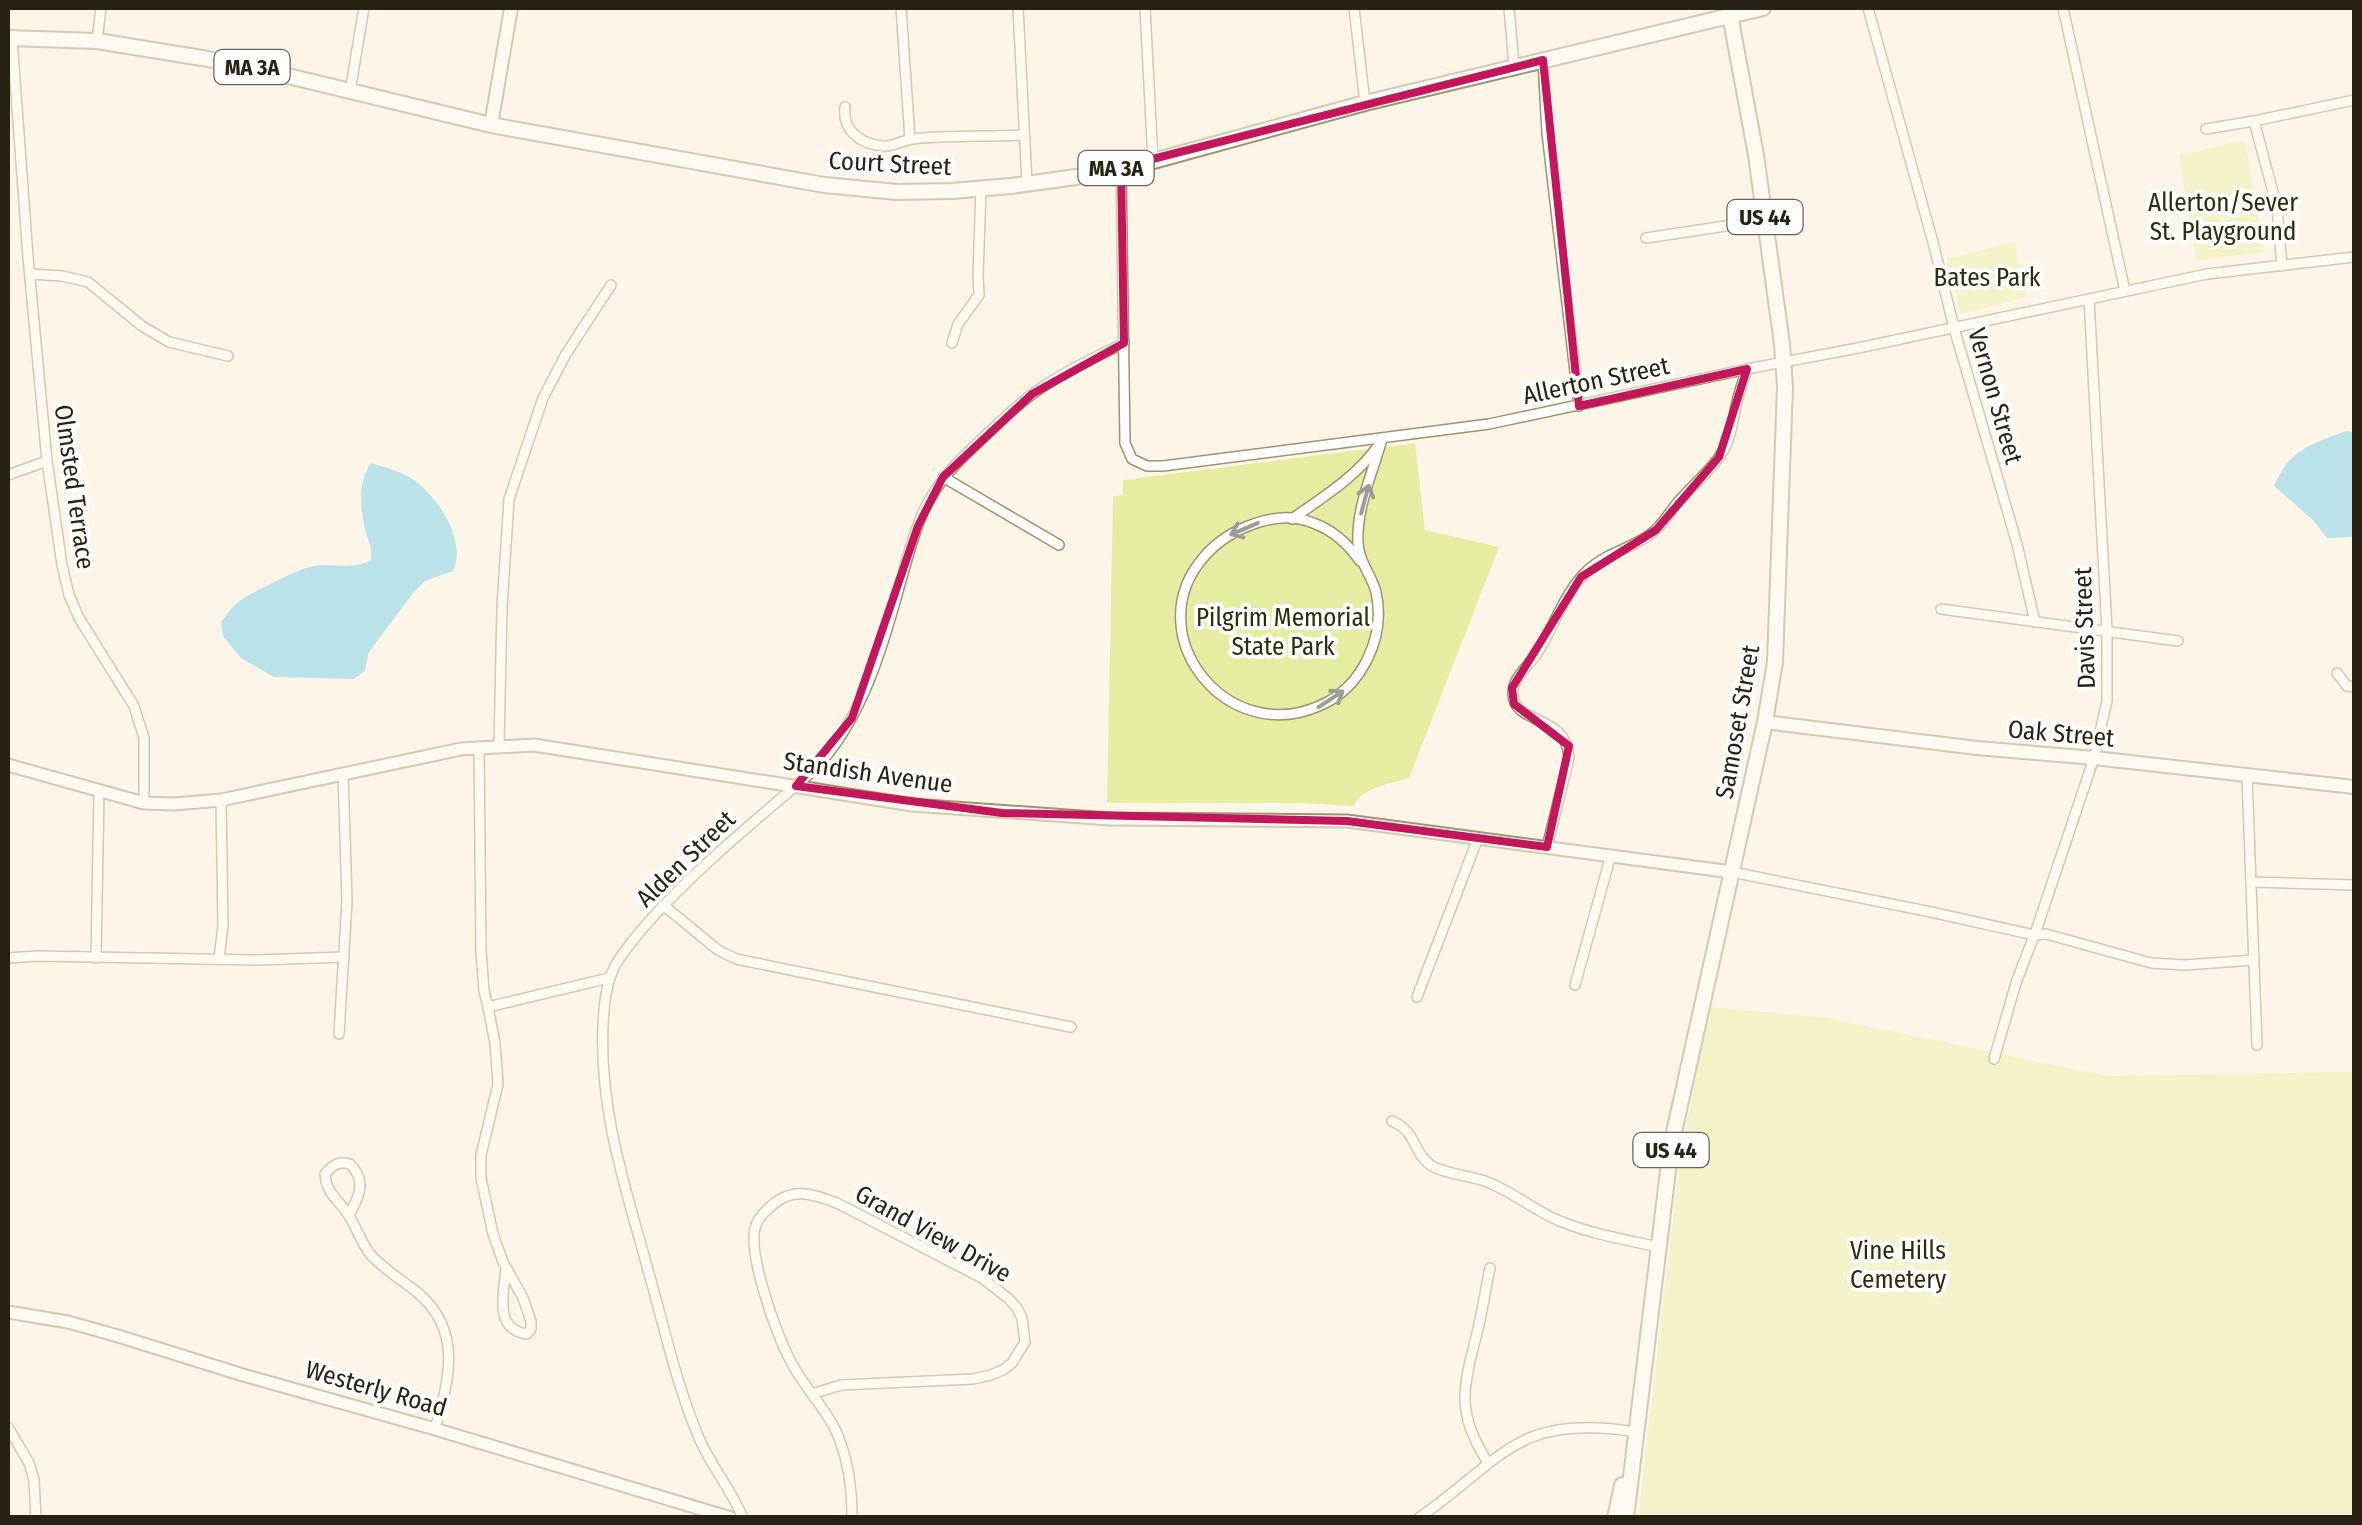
<svg xmlns="http://www.w3.org/2000/svg" width="2362" height="1525" viewBox="0 0 2362 1525" font-family="'Fira Sans Condensed',sans-serif">
  <style>
    .green { fill: #e6eda3 }
    .water { fill: #6ac9e9 }
    .lines { fill: none; stroke-linecap: round; stroke-linejoin: round }
    .minor-casing { stroke: #a29271; stroke-width: 12 }
    .tertiary-casing { stroke: #a29271; stroke-width: 15 }
    .secondary-casing { stroke: #a29271; stroke-width: 16 }
    .primary-casing { stroke: #a29271; stroke-width: 18 }
    .minor { stroke: #fff; stroke-width: 9 }
    .tertiary { stroke: #fff; stroke-width: 11 }
    .secondary { stroke: #fff; stroke-width: 12 }
    .primary { stroke: #fff; stroke-width: 14 }
    .oneway { stroke: #9e9c96 }
    .marked { fill: none; stroke: #c2185b; stroke-width: 8; stroke-linejoin: round }
    .labels { text-anchor: middle; dominant-baseline: central; stroke-width: 8; stroke-linejoin: round; paint-order: stroke }
    .shield { fill: #fff; stroke: #68645b; stroke-width: 2.5 }
    .shield-label { font-size: 22px; font-weight: bold; fill: #282215 }
    .street-label { font-size: 25px; fill: #282215; stroke: #fff }
    .park-label { font-size: 25px; fill: #2a2c0a; stroke: #fff }
  </style>
  <rect width="100%" height="100%" fill="#fdf5e8"/>
  <g class="green">
    <polygon points="2245,140 2264,252 2196,261 2179,155"/>
    <polygon points="2014,242 2027,297 1961,314 1947,259"/>
    <path d="M1415,443L1425,530L1499,547L1409,778C1390,784 1362,787 1354,806L1300,803H1107L1113,496L1123,495V480Z"/>
    <polygon points="1709,1007 1827,1018 2108,1076 2354,1072 2354,1517 1638,1518 1680,1159"/>
  </g>
  <g class="water">
    <path d="M2346,431L2354,432V537L2327,538L2314,521L2274,486C2289,449 2312,444 2346,431Z"/>
    <path d="M371,463C387,468 402,471 415,481C439,498 467,542 453,571L425,581L414,592L369,652L365,671L354,679L274,677L241,658L223,636L221,622C226,616 231,608 237,603C246,595 297,570 309,567C331,562 350,571 371,560C372,549 370,545 367,536C360,514 357,482 371,463Z"/>
  </g>
  <g class="lines">
    <defs>
      <g id="minor">
        <polyline points="901,8 910,139"/>
        <polyline points="1018,8 1027,183"/>
        <polyline points="1145,8 1153,161"/>
        <polyline points="1354,8 1365,103"/>
        <polyline points="1509,8 1514,66"/>
        <polyline points="1868,8 1934,246 1954,328 2017,544 2035,622"/>
        <polyline points="2063,8 2125,291"/>
        <polyline points="12,39 28,257 47,461 62,565 69,595 79,618 134,706 144,738 144,803"/>
        <polyline points="97,41 101,8"/>
        <polyline points="1543,60 1547,133 1579,406"/>
        <polyline points="350,91 364,8"/>
        <path d="M845,107C842,130 860,144 883,146C893,147 903,140 913,139C950,135 988,137 1024,135"/>
        <polyline points="2206,129 2254,121"/>
        <polyline points="1121,167 1125,443 1132,459 1147,466 1163,466 1489,424 1747,369 1858,348 2207,274 2354,257"/>
        <polyline points="1646,238 1765,220"/>
        <polyline points="2282,266 2277,207 2254,121 2354,100"/>
        <polyline points="30,274 62,276 88,282 142,326 169,342 228,356"/>
        <polyline points="952,343 958,324 979,295 978,276 981,189"/>
        <polyline points="8,475 47,461"/>
        <polyline points="943,477 1059,545"/>
        <path d="M1292,519C1323,497 1356,477 1378,446"/>
        <path d="M1360,561C1348,544 1333,530 1313,523C1277,508 1227,529 1203,558C1138,634 1226,747 1319,706C1362,688 1386,637 1376,592C1371,574 1359,562 1358,543C1356,508 1373,472 1382,439"/>
        <polyline points="1941,609 2178,641"/>
        <polyline points="2337,673 2347,686 2354,687"/>
        <polyline points="499,746 502,607 509,499 543,398 566,354 611,285"/>
        <polyline points="479,747 481,951 484,991 488,1007 609,978"/>
        <polyline points="2247,776 2257,1045"/>
        <path d="M1547,847L1569,758C1567,713 1514,726 1513,694C1512,679 1528,666 1536,655C1554,628 1564,592 1588,570C1605,554 1629,549 1648,536C1662,527 1668,514 1678,502C1692,486 1708,473 1720,456C1731,440 1732,424 1736,406C1739,393 1743,381 1747,369"/>
        <polyline points="1732,872 1931,912 2034,935 2046,934 2151,963 2185,965 2254,960"/>
        <polyline points="2251,882 2354,885"/>
        <polyline points="663,905 718,950 736,959 1071,1027"/>
        <polyline points="8,958 37,956 257,960 344,957"/>
        <polyline points="96,958 99,792"/>
        <polyline points="219,959 223,925 221,800"/>
        <polyline points="1575,985 1611,855"/>
        <polyline points="1417,997 1478,838"/>
        <path d="M488,1007L495,1043L498,1084L481,1155V1178L493,1234L503,1262L523,1298L531,1321V1329L527,1334C493,1329 504,1293 506,1268"/>
        <polyline points="339,1034 347,901 343,773"/>
        <polyline points="1994,1059 2016,983 2038,925 2094,758 2107,701 2107,630 2089,299"/>
        <path d="M1392,1121C1418,1132 1412,1153 1432,1166C1450,1176 1473,1175 1492,1184C1513,1193 1532,1208 1553,1218C1585,1233 1623,1239 1658,1247"/>
        <path d="M349,1215C359,1197 367,1181 350,1164C338,1161 333,1165 325,1174C326,1193 337,1198 347,1213C356,1225 360,1241 370,1254C383,1269 402,1280 418,1293C463,1331 449,1380 435,1429"/>
        <path d="M812,1394L841,1385L973,1379L991,1375L1003,1370L1012,1363L1025,1342L1022,1318L1017,1308L1009,1299L982,1278L839,1204C812,1193 790,1186 768,1209C762,1214 757,1221 755,1228C748,1258 779,1342 795,1369C809,1393 831,1415 840,1441C849,1465 852,1492 852,1518"/>
        <polyline points="8,1427 29,1463 34,1480 36,1518"/>
        <path d="M1488,1463C1457,1413 1462,1392 1476,1337C1482,1314 1485,1291 1490,1268"/>
        <path d="M743,1518C731,1489 711,1466 699,1438C676,1384 664,1326 648,1270C626,1189 599,1111 603,1025C604,1004 606,984 615,966C625,948 639,933 652,918C702,863 759,818 815,769C862,719 882,650 900,584C907,560 913,535 923,512C938,480 960,459 985,436C1000,422 1015,407 1031,395C1059,374 1092,359 1124,343"/>
        <path d="M1419,1518C1505,1457 1518,1413 1636,1432"/>
      </g>
      <g id="tertiary">
        <polyline points="8,765 144,803 174,804 221,800 461,749 534,745 912,805 1110,819 1347,821 1732,872"/>
        <polyline points="8,1312 68,1322 118,1336 243,1375 435,1429 731,1518"/>
      </g>
      <g id="secondary">
        <polyline points="491,125 511,8"/>
        <polyline points="1765,722 1977,748 2094,758 2354,787"/>
      </g>
      <g id="primary">
        <polyline points="8,38 97,41 202,58 255,68 491,125 824,185 897,192 952,191 1011,186 1076,177 1146,163 1365,103 1763,8"/>
        <polyline points="1615,1518 1622,1485"/>
        <polyline points="1626,1518 1671,1146 1765,722 1775,662 1785,387 1782,344 1756,155 1730,15"/>
      </g>
    </defs>
    <use href="#minor" class="minor-casing"/>
    <use href="#tertiary" class="tertiary-casing"/>
    <use href="#secondary" class="secondary-casing"/>
    <use href="#primary" class="primary-casing"/>
    <use href="#minor" class="minor"/>
    <use href="#tertiary" class="tertiary"/>
    <use href="#secondary" class="secondary"/>
    <use href="#primary" class="primary"/>
  </g>
  <defs><path id="oneway-shaft" d="M-6 0H5M1.5-3L5.5 0L1.5 3" fill="none" stroke-width="1.6" stroke-linecap="round" stroke-linejoin="round" transform="scale(2.5)"/></defs>
  <g class="oneway">
    <use href="#oneway-shaft" transform="translate(1365 499) rotate(-75)"/>
    <use href="#oneway-shaft" transform="translate(1244 529) rotate(157)"/>
    <use href="#oneway-shaft" transform="translate(1331 699) rotate(-33)"/>
  </g>
  <path d="M0 0H2362V1525H0ZM1543,60L1579,406L1747,369L1719,457L1656,530L1581,577L1512,688L1514,704L1569,746L1547,847L1347,821L1002,813L796,786L852,718L918,526L943,477L1032,394L1124,343L1121,167Z" fill="#fdf5e8" fill-opacity=".55" fill-rule="evenodd"/>
  <path class="marked" d="M1543,60L1579,406L1747,369L1719,457L1656,530L1581,577L1512,688L1514,704L1569,746L1547,847L1347,821L1002,813L796,786L852,718L918,526L943,477L1032,394L1124,343L1121,167Z"/>
  <g class="labels">
    <g class="shield">
      <rect x="214.5" y="50" width="75" height="34" rx="8"/>
      <rect x="1078.5" y="151" width="75" height="34" rx="8"/>
      <rect x="1727.5" y="200" width="75" height="34" rx="8"/>
      <rect x="1633.5" y="1133" width="75" height="34" rx="8"/>
    </g>
    <g class="shield-label">
      <text x="252" y="67">MA 3A</text>
      <text x="1116" y="168">MA 3A</text>
      <text x="1765" y="217">US 44</text>
      <text x="1671" y="1150">US 44</text>
    </g>
    <g class="street-label">
      <text transform="translate(890 164) rotate(3)">Court Street</text>
      <text transform="translate(1596 381) rotate(-12)">Allerton Street</text>
      <text transform="translate(1995 396) rotate(74)">Vernon Street</text>
      <text transform="translate(74 487) rotate(82)">Olmsted Terrace</text>
      <text transform="translate(2085 628) rotate(-92)">Davis Street</text>
      <text transform="translate(1738 722) rotate(-80)">Samoset Street</text>
      <text transform="translate(2061 734) rotate(5)">Oak Street</text>
      <text transform="translate(868 773) rotate(8)">Standish Avenue</text>
      <text transform="translate(686 859) rotate(-44)">Alden Street</text>
      <text transform="translate(933 1234) rotate(29)">Grand View Drive</text>
      <text transform="translate(376 1389) rotate(16)">Westerly Road</text>
    </g>
    <g class="park-label">
      <text x="2223" y="203">Allerton/Sever<tspan x="2223" dy="29">St. Playground</tspan></text>
      <text x="1987" y="278">Bates Park</text>
      <text x="1283" y="618">Pilgrim Memorial<tspan x="1283" dy="29">State Park</tspan></text>
      <text x="1898" y="1251">Vine Hills<tspan x="1898" dy="29">Cemetery</tspan></text>
    </g>
  </g>
  <rect width="2362" height="1525" fill="none" stroke="#282215" stroke-width="20"/>
</svg>
